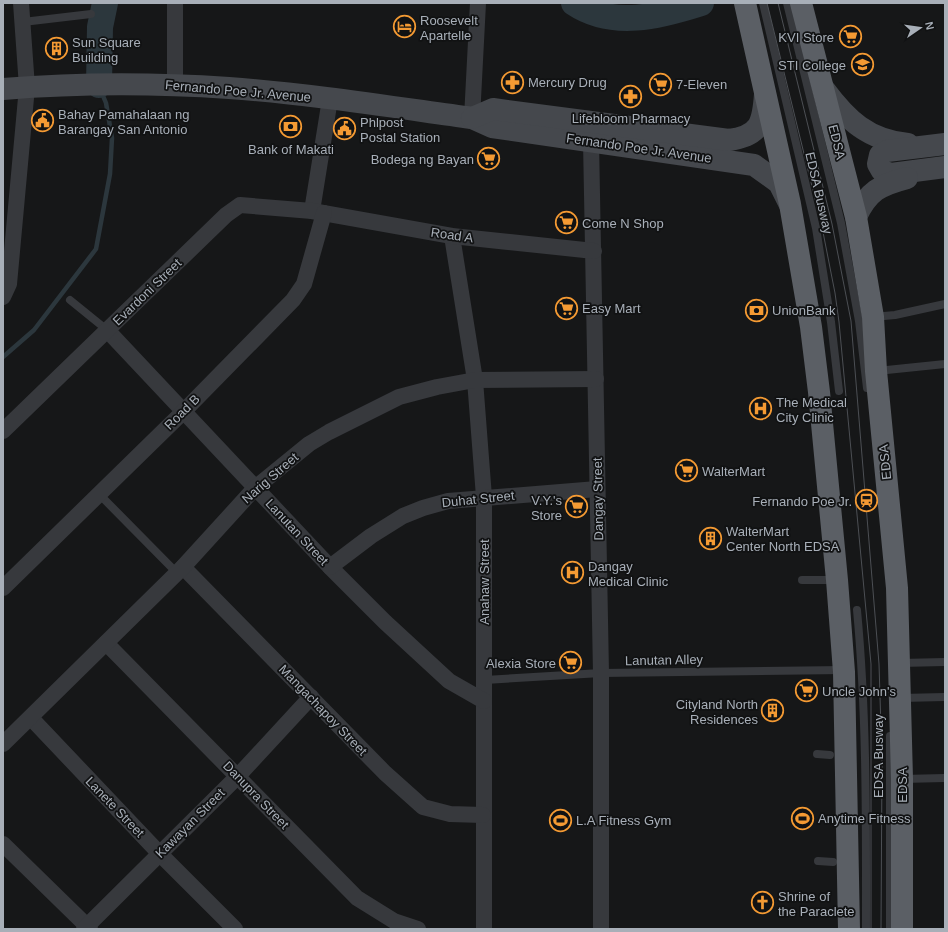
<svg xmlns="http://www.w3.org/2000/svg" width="948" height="932" viewBox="0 0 948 932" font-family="Helvetica,sans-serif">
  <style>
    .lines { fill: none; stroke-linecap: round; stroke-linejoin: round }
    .stream { stroke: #2c373d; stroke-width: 4.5 }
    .river { stroke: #2c373d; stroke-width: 26 }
    .service { stroke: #37393d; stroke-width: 8 }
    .minor { stroke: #37393d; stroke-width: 16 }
    .secondary { stroke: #45484d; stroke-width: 22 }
    .trunk { stroke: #5b5f65; stroke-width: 22 }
    .tram { stroke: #4c4f54; stroke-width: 1 }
    .labels { text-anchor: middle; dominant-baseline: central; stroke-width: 3.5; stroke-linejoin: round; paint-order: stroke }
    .poi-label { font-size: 13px; fill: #a8afb8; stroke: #111213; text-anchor: start }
    .street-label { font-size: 13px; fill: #a8afb8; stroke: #111213 }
  </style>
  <rect width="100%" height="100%" fill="#161718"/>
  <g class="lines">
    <polyline class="stream" points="3,357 34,330 96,249 110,174 112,138 106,103 101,91"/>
    <g class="river">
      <path d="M574,3C613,29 660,16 701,3"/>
      <polyline points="99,85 100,27 105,3"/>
    </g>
    <g class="service">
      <polyline points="763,3 816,228 831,322 839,391"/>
      <polyline points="787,3 841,223 859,321 867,388"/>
      <polyline points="23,22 91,14"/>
      <polyline points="70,300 107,330"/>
      <polyline points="873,317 895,315 945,304"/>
      <polyline points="877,371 945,364"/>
      <polyline points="99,494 177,573"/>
      <polyline points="802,580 835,580"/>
      <path d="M857,610C867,717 866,823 866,929"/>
      <polyline points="900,663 945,662"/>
      <polyline points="485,680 601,673 844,670"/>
      <polyline points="901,698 945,697"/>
      <polyline points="890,736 890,929"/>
      <polyline points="817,754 830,755"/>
      <polyline points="902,779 945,778"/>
      <polyline points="818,861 833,862"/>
    </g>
    <g class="minor">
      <polyline points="175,3 175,86"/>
      <polyline points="472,118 478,3"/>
      <polyline points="591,141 601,673 601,929"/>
      <polyline points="312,211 330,99"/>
      <polyline points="452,236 475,380 484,497 484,929"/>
      <polyline points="3,297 9,284 27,87 21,3"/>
      <polyline points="107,330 330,567 385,622 449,681 484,701"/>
      <polyline points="3,431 226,215 240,205 312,211 452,236 594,251"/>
      <polyline points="183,567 385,773 423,807 450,814 483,815"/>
      <polyline points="330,567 371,536 403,516 423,508 448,501 597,489"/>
      <polyline points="3,588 183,412 293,300 304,284 324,213"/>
      <polyline points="106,643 357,898 394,921 418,929"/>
      <polyline points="31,718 160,854 235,929"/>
      <polyline points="3,744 183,567 255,488 309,444 329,432 399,397 437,387 475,380 596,379"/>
      <polyline points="3,844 90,929"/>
      <polyline points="84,929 238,776 311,697"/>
    </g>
    <g class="secondary">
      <path d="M3,89C78,83 154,83 229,88C311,94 392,107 472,118L492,127L754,165L779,183L789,203"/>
      <path d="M824,89C847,120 868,140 908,144"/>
      <path d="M472,118L493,109L729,140C760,136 763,123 765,94"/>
      <polyline points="945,144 887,151 880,155 878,164 882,171 891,174 945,167"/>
      <path d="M856,217C868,191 880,185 907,178"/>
    </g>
    <g class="trunk">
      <polyline points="745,3 790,204 811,327 819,392 837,580 844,672 849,929"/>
      <polyline points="801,3 856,217 873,317 876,371 897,588 902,779 902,929"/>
    </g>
    <g class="tram">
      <polyline points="767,3 822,227 835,293 839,322 871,664 871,929"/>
      <polyline points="778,3 832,224 851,321 879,664 882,762 881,929"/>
    </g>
  </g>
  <defs>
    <symbol id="hotel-ring" viewBox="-11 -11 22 22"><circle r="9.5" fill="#111213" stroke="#f49a33" stroke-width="1.5"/><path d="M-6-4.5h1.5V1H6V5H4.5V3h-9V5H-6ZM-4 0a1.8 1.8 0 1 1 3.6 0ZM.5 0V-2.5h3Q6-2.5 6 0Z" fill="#f49a33"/></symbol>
    <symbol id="supermarket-ring" viewBox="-11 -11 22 22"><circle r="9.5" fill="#111213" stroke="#f49a33" stroke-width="1.5"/><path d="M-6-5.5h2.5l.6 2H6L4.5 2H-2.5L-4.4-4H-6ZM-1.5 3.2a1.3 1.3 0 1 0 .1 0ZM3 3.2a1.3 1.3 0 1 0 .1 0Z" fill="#f49a33"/></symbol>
    <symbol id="building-ring" viewBox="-11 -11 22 22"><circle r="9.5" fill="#111213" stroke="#f49a33" stroke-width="1.5"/><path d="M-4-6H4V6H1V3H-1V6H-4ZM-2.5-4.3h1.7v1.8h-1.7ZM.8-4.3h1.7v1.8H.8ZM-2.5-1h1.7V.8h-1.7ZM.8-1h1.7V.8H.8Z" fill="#f49a33"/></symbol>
    <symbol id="university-ring" viewBox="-11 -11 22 22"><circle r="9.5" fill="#111213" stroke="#f49a33" stroke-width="1.5"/><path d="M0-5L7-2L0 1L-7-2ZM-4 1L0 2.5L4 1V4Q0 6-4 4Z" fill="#f49a33"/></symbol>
    <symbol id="pharmacy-ring" viewBox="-11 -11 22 22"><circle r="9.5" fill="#111213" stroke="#f49a33" stroke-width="1.5"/><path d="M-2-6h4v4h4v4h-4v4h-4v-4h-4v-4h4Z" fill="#f49a33"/></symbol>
    <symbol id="civic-ring" viewBox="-11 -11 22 22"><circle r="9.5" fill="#111213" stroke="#f49a33" stroke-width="1.5"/><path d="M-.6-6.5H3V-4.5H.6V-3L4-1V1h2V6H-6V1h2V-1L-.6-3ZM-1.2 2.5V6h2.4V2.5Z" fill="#f49a33"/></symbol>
    <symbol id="bank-ring" viewBox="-11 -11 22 22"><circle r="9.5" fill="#111213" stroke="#f49a33" stroke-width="1.5"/><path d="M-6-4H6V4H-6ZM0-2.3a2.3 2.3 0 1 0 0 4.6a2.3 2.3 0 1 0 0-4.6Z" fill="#f49a33"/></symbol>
    <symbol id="hospital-ring" viewBox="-11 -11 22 22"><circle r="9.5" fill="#111213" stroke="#f49a33" stroke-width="1.5"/><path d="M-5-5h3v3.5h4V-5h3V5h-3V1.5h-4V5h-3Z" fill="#f49a33"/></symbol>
    <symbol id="station-ring" viewBox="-11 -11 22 22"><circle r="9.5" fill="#111213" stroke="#f49a33" stroke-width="1.5"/><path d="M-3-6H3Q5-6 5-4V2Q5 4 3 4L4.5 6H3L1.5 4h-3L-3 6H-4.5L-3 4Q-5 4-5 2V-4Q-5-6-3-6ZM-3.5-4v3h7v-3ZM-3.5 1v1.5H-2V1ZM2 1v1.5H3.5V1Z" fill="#f49a33"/></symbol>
    <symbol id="stadium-ring" viewBox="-11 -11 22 22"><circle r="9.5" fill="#111213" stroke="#f49a33" stroke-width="1.5"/><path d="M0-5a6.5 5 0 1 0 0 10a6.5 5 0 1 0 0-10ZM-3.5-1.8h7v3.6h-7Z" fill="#f49a33"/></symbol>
    <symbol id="church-ring" viewBox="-11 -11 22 22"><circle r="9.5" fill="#111213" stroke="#f49a33" stroke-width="1.5"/><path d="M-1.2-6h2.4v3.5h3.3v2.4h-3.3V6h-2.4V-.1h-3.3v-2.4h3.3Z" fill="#f49a33"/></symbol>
  </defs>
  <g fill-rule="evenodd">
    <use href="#hotel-ring" x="392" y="14" width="25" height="25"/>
    <use href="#supermarket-ring" x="838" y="24" width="25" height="25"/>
    <use href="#building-ring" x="44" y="36" width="25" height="25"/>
    <use href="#university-ring" x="850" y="52" width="25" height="25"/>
    <use href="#pharmacy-ring" x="500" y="70" width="25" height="25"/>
    <use href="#supermarket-ring" x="648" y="72" width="25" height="25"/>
    <use href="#pharmacy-ring" x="618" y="84" width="25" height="25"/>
    <use href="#civic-ring" x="30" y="108" width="25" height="25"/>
    <use href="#bank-ring" x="278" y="114" width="25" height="25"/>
    <use href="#civic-ring" x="332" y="116" width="25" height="25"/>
    <use href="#supermarket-ring" x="476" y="146" width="25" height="25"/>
    <use href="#supermarket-ring" x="554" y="210" width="25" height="25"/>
    <use href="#supermarket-ring" x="554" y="296" width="25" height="25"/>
    <use href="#bank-ring" x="744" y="298" width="25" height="25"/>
    <use href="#hospital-ring" x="748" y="396" width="25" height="25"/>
    <use href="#supermarket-ring" x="674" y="458" width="25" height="25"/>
    <use href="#station-ring" x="854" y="488" width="25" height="25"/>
    <use href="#supermarket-ring" x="564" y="494" width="25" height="25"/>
    <use href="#building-ring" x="698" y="526" width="25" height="25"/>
    <use href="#hospital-ring" x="560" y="560" width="25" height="25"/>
    <use href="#supermarket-ring" x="558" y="650" width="25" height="25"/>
    <use href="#supermarket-ring" x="794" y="678" width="25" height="25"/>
    <use href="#building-ring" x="760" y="698" width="25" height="25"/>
    <use href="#stadium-ring" x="790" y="806" width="25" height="25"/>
    <use href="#stadium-ring" x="548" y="808" width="25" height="25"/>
    <use href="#church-ring" x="750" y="890" width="25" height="25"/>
  </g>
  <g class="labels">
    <g class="poi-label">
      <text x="420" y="20">Roosevelt<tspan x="420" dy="15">Apartelle</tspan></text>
      <text x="834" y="37" text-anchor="end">KVI Store</text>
      <text x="72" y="42">Sun Square<tspan x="72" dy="15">Building</tspan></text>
      <text x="846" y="65" text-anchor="end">STI College</text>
      <text x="528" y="82">Mercury Drug</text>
      <text x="676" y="84">7-Eleven</text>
      <text x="58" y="114">Bahay Pamahalaan ng<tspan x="58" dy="15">Barangay San Antonio</tspan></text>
      <text x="631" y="118" text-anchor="middle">Lifebloom Pharmacy</text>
      <text x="360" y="122">Phlpost<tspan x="360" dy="15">Postal Station</tspan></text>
      <text x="291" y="149" text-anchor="middle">Bank of Makati</text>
      <text x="474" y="159" text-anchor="end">Bodega ng Bayan</text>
      <text x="582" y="223">Come N Shop</text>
      <text x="582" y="308">Easy Mart</text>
      <text x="772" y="310">UnionBank</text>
      <text x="776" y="402">The Medical<tspan x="776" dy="15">City Clinic</tspan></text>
      <text x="702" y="471">WalterMart</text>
      <text x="562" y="500" text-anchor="end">V.Y.'s<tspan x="562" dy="15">Store</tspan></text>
      <text x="852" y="501" text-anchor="end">Fernando Poe Jr.</text>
      <text x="726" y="531">WalterMart<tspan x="726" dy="15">Center North EDSA</tspan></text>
      <text x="588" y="566">Dangay<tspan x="588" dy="15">Medical Clinic</tspan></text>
      <text x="556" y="663" text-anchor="end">Alexia Store</text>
      <text x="822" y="691">Uncle John's</text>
      <text x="758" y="704" text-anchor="end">Cityland North<tspan x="758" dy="15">Residences</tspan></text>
      <text x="818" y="818">Anytime Fitness</text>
      <text x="576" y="820">L.A Fitness Gym</text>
      <text x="778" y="896">Shrine of<tspan x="778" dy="15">the Paraclete</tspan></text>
    </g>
    <g class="street-label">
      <text transform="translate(238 91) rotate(5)">Fernando Poe Jr. Avenue</text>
      <text transform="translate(837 142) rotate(76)">EDSA</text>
      <text transform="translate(639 148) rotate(8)">Fernando Poe Jr. Avenue</text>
      <text transform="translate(819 193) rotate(77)">EDSA Busway</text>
      <text transform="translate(452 235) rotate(8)">Road A</text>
      <text transform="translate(147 292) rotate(-44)">Evardoni Street</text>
      <text transform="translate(182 412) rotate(-45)">Road B</text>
      <text transform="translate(885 462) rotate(-96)">EDSA</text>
      <text transform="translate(270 478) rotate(-41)">Narig Street</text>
      <text transform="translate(478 499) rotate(-6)">Duhat Street</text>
      <text transform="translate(598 499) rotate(-91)">Dangay Street</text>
      <text transform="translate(297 532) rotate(47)">Lanutan Street</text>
      <text transform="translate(484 582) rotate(-90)">Anahaw Street</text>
      <text transform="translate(664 660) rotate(-1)">Lanutan Alley</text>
      <text transform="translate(323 710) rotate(46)">Mangachapoy Street</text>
      <text transform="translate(878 756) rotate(-90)">EDSA Busway</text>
      <text transform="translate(902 785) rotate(-90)">EDSA</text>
      <text transform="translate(256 795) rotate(46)">Danupra Street</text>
      <text transform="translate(115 807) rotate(46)">Lanete Street</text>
      <text transform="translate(190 823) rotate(-45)">Kawayan Street</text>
    </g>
  </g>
  <rect width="948" height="932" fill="none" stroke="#a8afb8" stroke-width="8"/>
  <g transform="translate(920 28) rotate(77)" stroke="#111213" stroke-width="3" paint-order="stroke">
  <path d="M0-3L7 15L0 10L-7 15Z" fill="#a8afb8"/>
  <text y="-6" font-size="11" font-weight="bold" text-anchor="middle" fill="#a8afb8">N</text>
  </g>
</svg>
